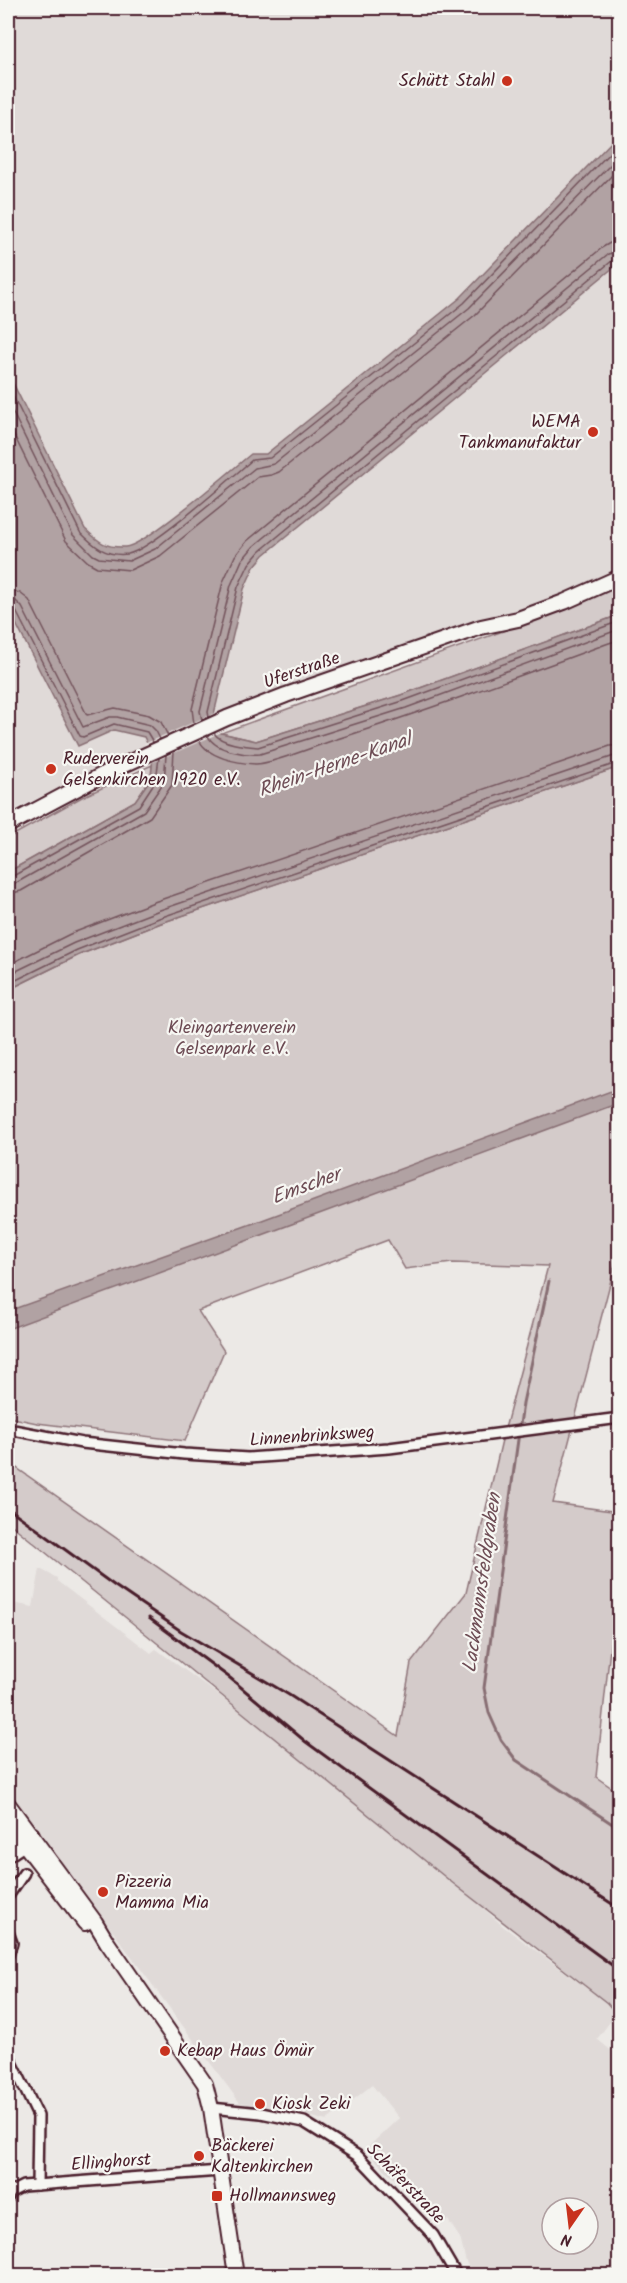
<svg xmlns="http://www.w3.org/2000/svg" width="627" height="2283" viewBox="0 0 627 2283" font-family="Kalam,sans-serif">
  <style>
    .built { fill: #e0dad8; fill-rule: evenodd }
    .green { fill: #d4cbca; stroke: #8f757a; stroke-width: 1.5 }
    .water { fill: #b1a2a3; stroke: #886e73; stroke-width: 1.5 }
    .pier { fill: #ece9e6 }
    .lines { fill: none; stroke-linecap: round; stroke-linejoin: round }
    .shore { stroke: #73535b; stroke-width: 1.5 }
    .stream { stroke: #886e73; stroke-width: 3 }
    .street-casing { stroke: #4a1f2b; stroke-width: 14 }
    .secondary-casing { stroke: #4a1f2b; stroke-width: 18 }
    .primary-casing { stroke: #4a1f2b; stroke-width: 20 }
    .street { stroke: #f6f6f2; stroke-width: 9 }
    .secondary { stroke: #f6f6f2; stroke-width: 14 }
    .primary { stroke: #f6f6f2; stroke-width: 15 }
    .rail { stroke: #4a1f2b; stroke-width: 3 }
    .poi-dot { fill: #c8321e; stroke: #f6f6f2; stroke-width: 2 }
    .labels { text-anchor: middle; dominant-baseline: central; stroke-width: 4.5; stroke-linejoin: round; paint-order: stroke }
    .poi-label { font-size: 18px; fill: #4a1f2b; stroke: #f6f6f2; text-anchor: start }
    .street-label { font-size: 18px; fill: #4a1f2b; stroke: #f6f6f2 }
    .park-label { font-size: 18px; fill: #6c4a53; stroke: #f6f6f2 }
    .water-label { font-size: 20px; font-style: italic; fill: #6e4d55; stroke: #f6f6f2 }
  </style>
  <rect width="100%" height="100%" fill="#ece9e6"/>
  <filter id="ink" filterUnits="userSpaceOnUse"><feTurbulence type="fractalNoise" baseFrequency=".0167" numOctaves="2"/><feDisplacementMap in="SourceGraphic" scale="12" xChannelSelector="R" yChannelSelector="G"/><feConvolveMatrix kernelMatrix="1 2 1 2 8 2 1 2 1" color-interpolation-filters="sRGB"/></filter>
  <g filter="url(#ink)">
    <g class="built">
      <polygon points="8,8 619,8 619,567 555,597 268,696 87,774 8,813"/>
      <path d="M40,1569L57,1578V1581L151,1653L156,1649L368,1804L504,1927L607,2003L616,2014L597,2039L619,2057V2275H473L466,2262L460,2238L448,2220L441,2224L365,2150L399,2118L372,2085L326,2121L283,2108L240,2103L8,1790V1602L33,1607ZM552,2208H588V2244H552Z"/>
    </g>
    <g class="green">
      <polygon points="619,583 619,615 401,695 256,741 221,733 578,604"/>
      <polygon points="152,765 151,778 135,801 8,872 8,838 82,797"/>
      <polygon points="619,767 619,1249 553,1503 619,1512 619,1566 596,1777 619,1793 619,2017 607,2003 450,1881 8,1522 8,1462 398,1736 411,1663 466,1593 502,1440 548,1266 452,1263 405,1269 388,1240 198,1311 224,1351 185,1441 37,1423 8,1417 11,1378 10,1355 8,1355 8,990 79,955 161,923"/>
    </g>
    <g class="water">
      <path d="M617,136L620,139L619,263L264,555L254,567L244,589L214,714L221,733L256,741L401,695L619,615V767L161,923L79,955L8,990V872L135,801L151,778L153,756L144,737L114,730L78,746L8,608V373L85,529C99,542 105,548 125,547C144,547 231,470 251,454H266L460,298Z"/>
      <polygon points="619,1088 619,1103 8,1329 8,1311 254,1223"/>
    </g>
    <polygon class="pier" points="217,712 224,731 149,764 150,757 144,744"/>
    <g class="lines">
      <g class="shore">
        <path d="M8,386L80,532C94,546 106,557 128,554C151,550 230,479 252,460L270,458L464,303L620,142"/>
        <polyline points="8,403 73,535 93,555 99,558 129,561 155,549 255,468 274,464 469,308 620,155"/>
        <polyline points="8,423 66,541 88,562 97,567 130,570 160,556 258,477 271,475 279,472 475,315 620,167"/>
        <polyline points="8,590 20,593 29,600 87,715 115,708 149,715 161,722 168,736"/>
        <polyline points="8,599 16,601 22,607 83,727 110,717 117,717 150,725 156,731 160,739"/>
        <polyline points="8,607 16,611 80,736 83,737 114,724 147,732 153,742"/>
        <polyline points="209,717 208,712 238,587 249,564 260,551 613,260 620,259"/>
        <polyline points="202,720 200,711 231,585 242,560 254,546 608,254 620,251"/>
        <polyline points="194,724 192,709 223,582 235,556 247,541 603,247 610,243 620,242"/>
        <path d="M214,733C221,744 245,746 258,747L403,701L620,621"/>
        <path d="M208,736C215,751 244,755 260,754L406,708L620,629"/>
        <path d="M199,740C208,758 237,763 256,764C272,764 316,746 334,740C431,709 525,674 620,639"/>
        <polyline points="8,877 13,876 139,806 156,780 159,758"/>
        <polyline points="8,885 16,883 144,811 164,782 166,755"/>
        <polyline points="8,894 21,891 150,817 172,785 174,751"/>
        <polyline points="8,965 70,934 154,902 610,746 620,745"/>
        <polyline points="8,975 74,943 157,911 620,754"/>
        <polyline points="8,984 77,950 159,918 620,762"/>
      </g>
      <polyline class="stream" points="549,1281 523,1403 484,1688 489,1713 501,1740 516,1760 620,1829"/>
      <defs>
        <g id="street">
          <polyline points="8,1429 82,1443 184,1454 248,1458 389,1448 620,1418"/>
          <polyline points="8,1896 24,1873"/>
          <polyline points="8,1932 12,1943 8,1955"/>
          <polyline points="8,2054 38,2116 37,2185"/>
          <polyline points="211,2108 261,2113 304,2122 358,2156 433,2235 457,2276"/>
          <polyline points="8,2197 11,2192 23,2186 220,2171"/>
        </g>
        <g id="secondary">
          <polyline points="8,825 106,773 227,718 286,695 481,627 518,619 564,602 620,577"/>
          <polyline points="8,1804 95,1922 107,1942 205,2084 211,2108 236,2276"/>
          <polyline points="8,1823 85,1923"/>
        </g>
        <g id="primary">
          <polyline points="8,1838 15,1833 31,1835"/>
          <polyline points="8,1853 23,1843 31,1835"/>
        </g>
      </defs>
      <use href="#street" class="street-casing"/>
      <use href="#secondary" class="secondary-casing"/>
      <use href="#primary" class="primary-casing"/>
      <use href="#street" class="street"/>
      <use href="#secondary" class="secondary"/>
      <use href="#primary" class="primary"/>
      <g class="rail">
        <polyline points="8,1508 115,1586 181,1631 289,1695 620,1909"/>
        <polyline points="149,1618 230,1678 306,1742 620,1971"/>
      </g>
    </g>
  </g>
  <g class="poi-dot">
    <circle cx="507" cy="81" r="6"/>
    <circle cx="593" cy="432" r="6"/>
    <circle cx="51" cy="769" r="6"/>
    <circle cx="103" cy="1892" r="6"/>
    <circle cx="165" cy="2051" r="6"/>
    <circle cx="260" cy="2104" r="6"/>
    <circle cx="199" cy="2156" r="6"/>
    <rect x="211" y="2190" width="12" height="12" rx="3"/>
  </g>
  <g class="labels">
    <g class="poi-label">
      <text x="495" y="81" text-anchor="end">Schütt Stahl</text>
      <text x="581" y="422" text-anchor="end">WEMA<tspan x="581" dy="21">Tankmanufaktur</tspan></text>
      <text x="63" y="759">Ruderverein<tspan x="63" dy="21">Gelsenkirchen 1920 e.V.</tspan></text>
      <text x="115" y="1882">Pizzeria<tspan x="115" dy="21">Mamma Mia</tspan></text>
      <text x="177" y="2051">Kebap Haus Ömür</text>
      <text x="272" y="2104">Kiosk Zeki</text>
      <text x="211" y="2146">Bäckerei<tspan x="211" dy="21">Kaltenkirchen</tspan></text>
      <text x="229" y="2196">Hollmannsweg</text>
    </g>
    <g class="street-label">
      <text transform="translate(302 671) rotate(-19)">Uferstraße</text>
      <text transform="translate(312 1437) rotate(-4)">Linnenbrinksweg</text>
      <text transform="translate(111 2163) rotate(-4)">Ellinghorst</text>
      <text transform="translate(405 2184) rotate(46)">Schäferstraße</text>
    </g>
    <g class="park-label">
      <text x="232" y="1028">Kleingartenverein<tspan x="232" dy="21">Gelsenpark e.V.</tspan></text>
    </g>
    <g class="water-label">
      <text transform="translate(335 766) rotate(-19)">Rhein-Herne-Kanal</text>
      <text transform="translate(306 1187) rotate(-20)">Emscher</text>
      <text transform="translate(483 1583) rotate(-82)">Lackmannsfeldgraben</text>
    </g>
  </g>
  <rect width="627" height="2283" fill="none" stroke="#f6f6f2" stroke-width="30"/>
  <rect x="15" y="15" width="597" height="2253" fill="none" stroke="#4a1f2b" stroke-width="2" filter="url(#ink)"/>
  <g transform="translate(570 2226) rotate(194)"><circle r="28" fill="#f6f6f2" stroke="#b1a0a2" stroke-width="1.5"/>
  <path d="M0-4.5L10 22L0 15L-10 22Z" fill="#c8321e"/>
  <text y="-9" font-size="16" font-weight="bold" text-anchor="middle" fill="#4a1f2b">N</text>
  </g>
</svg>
